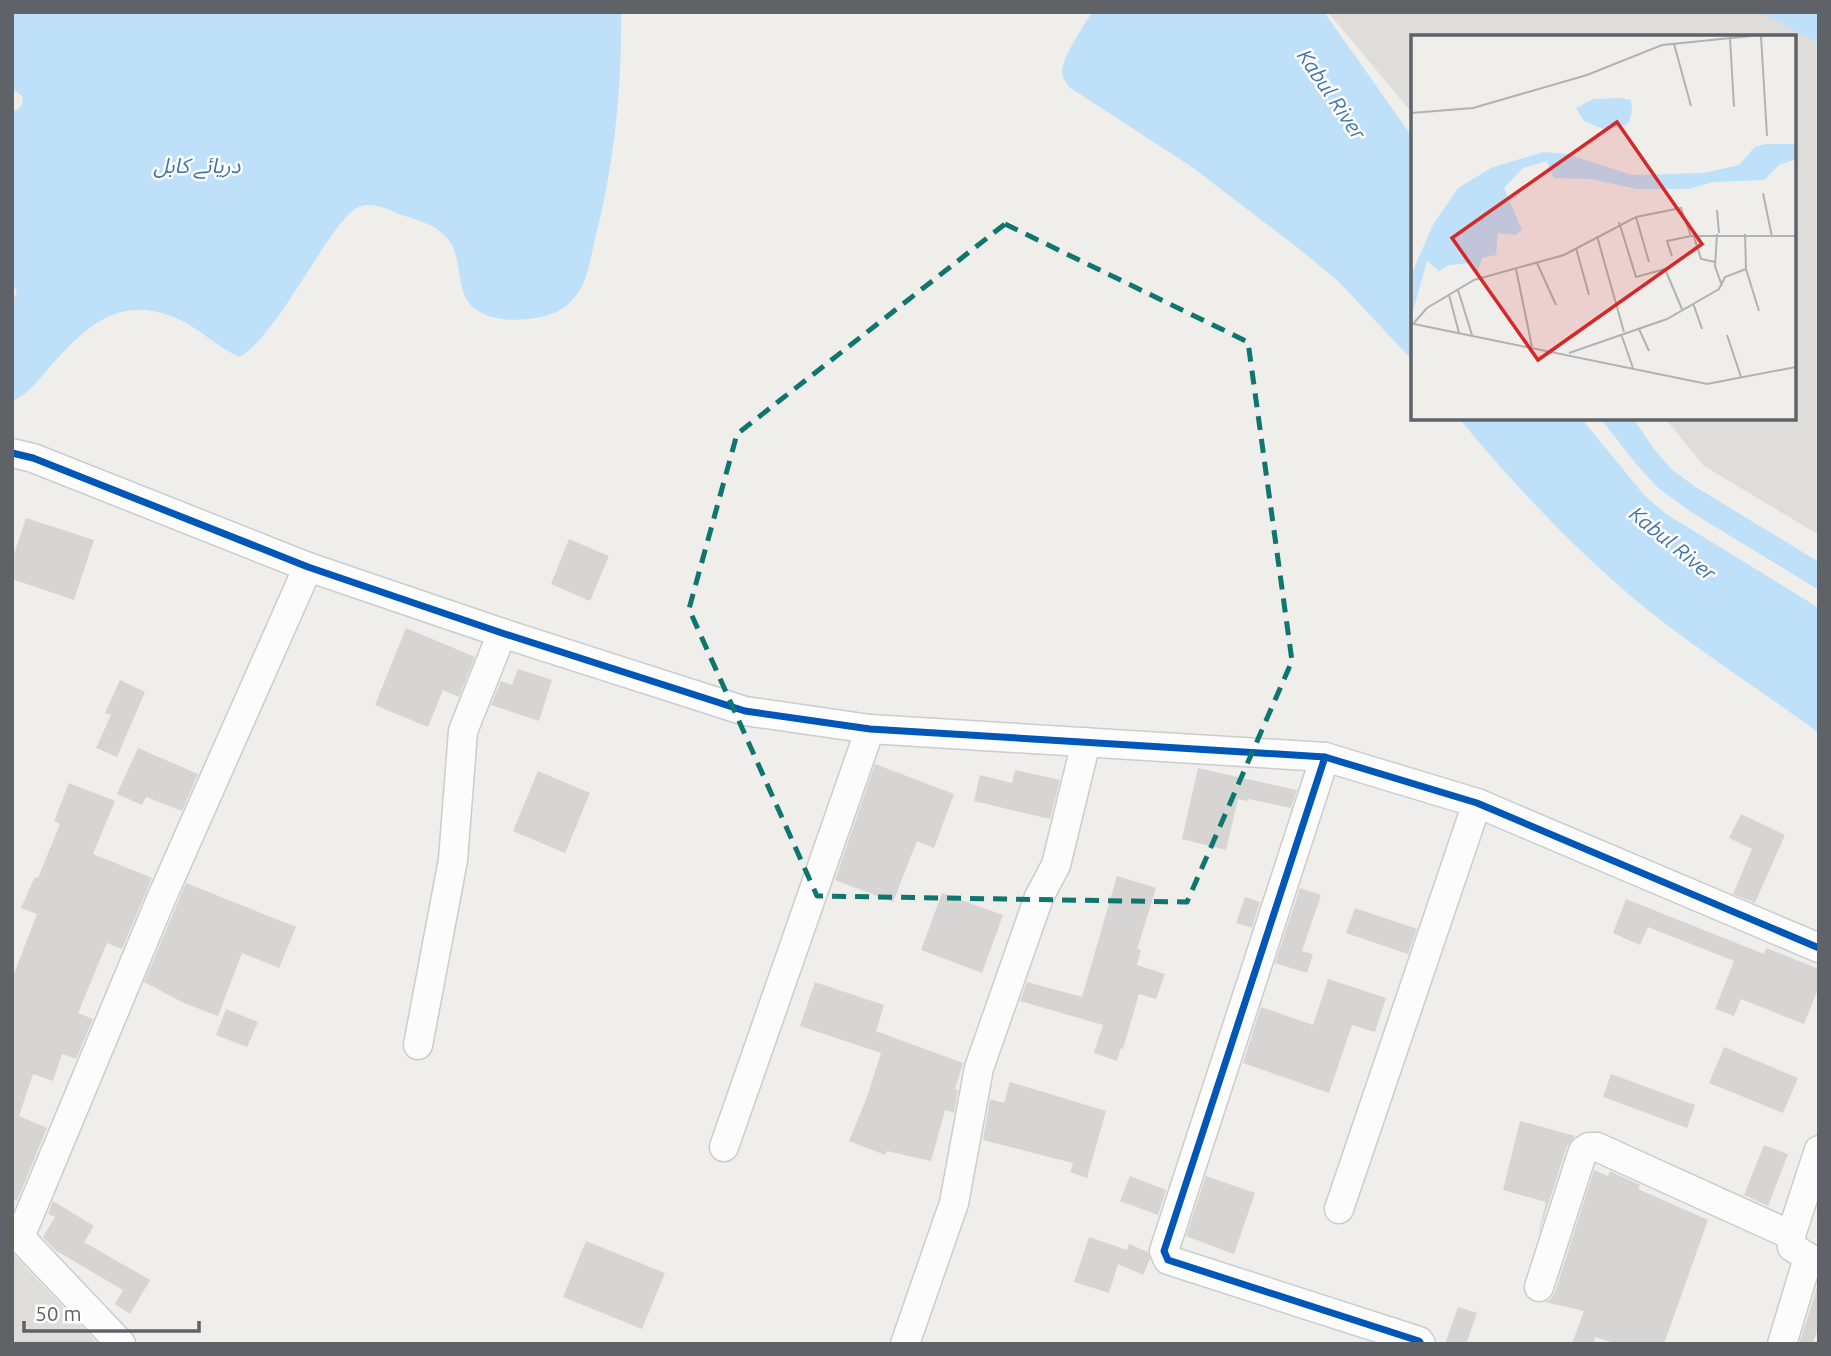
<svg xmlns="http://www.w3.org/2000/svg" width="1831" height="1356" viewBox="0 0 1831 1356" font-family="Ubuntu,'Noto Sans Arabic',sans-serif">
  <style>
    .industrial { fill: #dfddda }
    .water { fill: #bfe0f9 }
    .building { fill: #d6d5d3 }
    .lines { fill: none; stroke-linecap: round; stroke-linejoin: round }
    .minor-casing { stroke: #cbcccc; stroke-width: 31 }
    .minor { stroke: #fdfcfc; stroke-width: 28 }
    .cycleway-casing { stroke: #fff; stroke-width: 11 }
    .cycleway { stroke: #0057b8; stroke-width: 7 }
    .marked { fill: none; stroke: #0f766e; stroke-width: 5; stroke-dasharray: 14 9; stroke-linejoin: round }
    .labels { text-anchor: middle; dominant-baseline: central; stroke-width: 5; stroke-linejoin: round; paint-order: stroke }
    .water-label { font-size: 21px; font-style: italic; fill: #4174aa; stroke: #fff }
    .inset-road { fill: none; stroke: #b1b2b2; stroke-width: 2 }
    .view { fill: #d62828; fill-opacity: 0.15; stroke: #d62828; stroke-width: 3.5 }
    .inset-edge { fill: none; stroke: #5f6368; stroke-width: 3.5 }
  </style>
  <rect width="100%" height="100%" fill="#efeeea"/>
  <g class="industrial">
    <polygon points="1328,12 1819,12 1819,535 1704,466 1665,418 1794,418 1794,37 1413,37 1413,114"/>
    <polygon points="12,1253 98,1344 12,1344"/>
  </g>
  <g class="water">
    <path d="M12,12H621C622,91 614,167 594,243C590,262 587,282 575,297C563,312 547,317 529,319C512,321 492,320 477,310C453,295 465,261 448,239C437,225 418,220 402,215C389,210 375,202 361,206C333,214 282,331 240,357C215,346 196,325 171,316C115,295 82,331 48,369C37,382 28,394 12,401V305L17,290L12,285V112L19,109L23,102L22,96L12,89Z"/>
    <path d="M1092,12H1324L1413,138V361L1339,282L1298,248L1192,167L1069,87C1066,82 1062,78 1062,72C1063,55 1083,28 1092,12Z"/>
    <polygon points="1761,12 1819,12 1819,44"/>
    <path d="M1459,418H1581L1644,495L1666,514L1819,608V733C1758,688 1692,647 1633,598C1570,544 1511,482 1459,418Z"/>
    <polygon points="1600,418 1633,418 1654,449 1671,469 1694,486 1819,562 1819,590 1691,512 1657,487 1637,465"/>
  </g>
  <g class="building">
    <polygon points="26,518 94,540 74,600 12,579 12,560"/>
    <polygon points="569,539 609,556 590,601 551,584"/>
    <polygon points="406,628 475,657 459,697 443,690 428,727 375,705"/>
    <polygon points="518,669 552,680 539,721 491,705 501,681 512,685"/>
    <polygon points="120,680 145,692 117,757 96,748 111,715 105,713"/>
    <polygon points="138,748 198,774 182,811 146,797 142,805 117,794"/>
    <polygon points="875,764 954,794 934,848 917,841 893,902 835,880"/>
    <polygon points="1198,768 1260,782 1297,790 1291,808 1248,799 1247,801 1238,799 1226,850 1182,839"/>
    <polygon points="1015,770 1060,780 1050,819 974,801 980,775 1012,783"/>
    <polygon points="538,771 590,793 565,853 513,831"/>
    <polygon points="69,783 115,801 93,854 152,878 122,949 107,943 78,1013 93,1019 76,1059 62,1054 53,1081 33,1074 19,1116 47,1128 17,1201 12,1199 12,979 37,914 21,908 35,877 38,878 60,824 54,821"/>
    <polygon points="1741,814 1785,835 1755,903 1733,894 1752,849 1729,838"/>
    <polygon points="1117,876 1156,888 1137,949 1141,950 1137,965 1165,974 1156,999 1139,994 1123,1049 1121,1048 1117,1061 1094,1053 1103,1025 1020,1001 1027,982 1082,997"/>
    <polygon points="186,883 296,927 279,968 242,953 218,1016 184,1003 144,982"/>
    <polygon points="1300,888 1321,895 1302,951 1313,954 1307,973 1275,963"/>
    <polygon points="942,893 1003,915 982,973 921,950"/>
    <polygon points="1245,897 1260,902 1252,928 1236,923"/>
    <polygon points="1626,899 1764,954 1766,948 1819,969 1819,987 1804,1024 1741,999 1734,1016 1715,1009 1734,961 1648,927 1640,945 1613,933"/>
    <polygon points="1355,908 1417,929 1408,954 1346,933"/>
    <polygon points="1328,979 1386,998 1375,1032 1352,1025 1329,1093 1243,1063 1261,1007 1313,1025"/>
    <polygon points="815,982 884,1005 876,1031 963,1063 955,1089 958,1090 954,1113 945,1110 931,1161 887,1151 885,1155 849,1141 867,1097 881,1053 800,1026"/>
    <polygon points="226,1009 258,1022 247,1047 216,1035"/>
    <polygon points="1724,1047 1798,1078 1783,1113 1709,1083"/>
    <polygon points="1611,1074 1695,1105 1687,1128 1603,1097"/>
    <polygon points="1010,1082 1106,1111 1087,1178 1070,1172 1073,1163 983,1140 990,1099 1004,1103"/>
    <polygon points="1520,1121 1575,1136 1567,1146 1537,1239 1546,1202 1503,1190"/>
    <polygon points="1764,1145 1788,1154 1768,1206 1744,1195"/>
    <polygon points="1594,1170 1608,1176 1610,1171 1640,1185 1638,1189 1708,1220 1664,1344 1618,1344 1595,1337 1593,1344 1572,1344 1584,1311 1545,1302 1551,1299 1555,1292"/>
    <polygon points="1130,1176 1166,1190 1158,1215 1120,1201"/>
    <polygon points="1206,1176 1255,1193 1234,1254 1186,1236"/>
    <polygon points="53,1201 94,1226 84,1242 150,1280 130,1314 115,1304 123,1290 55,1250 43,1237 55,1217 48,1214"/>
    <polygon points="1089,1237 1127,1250 1129,1244 1148,1252 1150,1259 1143,1275 1118,1264 1109,1293 1074,1282"/>
    <polygon points="586,1241 665,1273 642,1329 563,1297"/>
    <polygon points="1819,1281 1819,1328 1812,1344 1799,1344"/>
    <polygon points="1458,1307 1477,1313 1466,1344 1445,1344"/>
  </g>
  <g class="lines">
    <defs>
      <g id="minor">
        <polyline points="12,453 33,458 308,567 502,633 745,711 870,729 1325,757 1477,803 1819,948"/>
        <polyline points="1325,757 1164,1251 1168,1260 1419,1341 1421,1344"/>
        <polyline points="418,1045 453,860 463,731 502,633"/>
        <polyline points="724,1147 870,729"/>
        <polyline points="1819,1150 1791,1235 1792,1247 1819,1264"/>
        <polyline points="1339,1209 1477,803"/>
        <polyline points="12,1229 121,1344"/>
        <polyline points="20,1237 161,899 308,567"/>
        <polyline points="1539,1287 1583,1151 1589,1147 1597,1147 1791,1235"/>
        <polyline points="905,1344 954,1203 979,1068 1039,897 1056,865 1086,742"/>
        <polyline points="1782,1344 1808,1258"/>
      </g>
    </defs>
    <use href="#minor" class="minor-casing"/>
    <use href="#minor" class="minor"/>
    <defs>
      <g id="cycleway">
        <polyline points="12,453 33,458 308,567 502,633 745,711 870,729 1325,757 1477,803 1819,948"/>
        <polyline points="1325,757 1164,1251 1168,1260 1419,1341 1421,1344"/>
      </g>
    </defs>
    <use href="#cycleway" class="cycleway-casing"/>
    <use href="#cycleway" class="cycleway"/>
  </g>
  <path class="marked" d="M1005,224L1248,342L1292,661L1187,902L817,896L689,609L737,434Z"/>
  <g class="labels">
    <g class="water-label">
      <text transform="translate(1332 94) rotate(56)">Kabul River</text>
      <text x="197" y="165">دریائے کابل</text>
      <text transform="translate(1673 543) rotate(39)">Kabul River</text>
    </g>
  </g>
  <g transform="translate(1411 35)">
    <rect width="385" height="385" fill="#efeeea"/>
    <path d="M209,63L220,65L221,77L217,89L208,92L192,94L173,86L165,73L182,64ZM355,109H385V124L368,130L353,145L302,147L277,154H226L179,144L143,143L136,126L112,133L93,153L111,195L104,200L87,198L85,220L71,223L66,239L61,228L38,230L28,236L16,226L0,283V240L22,190L47,153L82,132L133,117L156,119L221,140L293,138L328,130L344,112Z" fill="#bfe0f9"/>
    <path class="inset-road" d="M350,1L356,101M319,3L323,72M263,9L280,71M0,78L62,73L176,40L251,10L340,1M352,158L361,202M306,175L308,198M225,182L238,227M208,187L225,242L254,234L271,274M306,199L304,231L311,251M186,201L213,297M283,202L290,224L304,227M165,213L178,260M261,221L256,206L280,201H385M126,228L145,270M105,234L121,312M335,234L348,276M47,255L61,300M38,260L48,298M282,268L291,294M3,289L296,349L385,332M0,291L16,273L63,245L153,220L225,182L270,173L280,201M228,294L238,316M210,299L222,333M316,300L330,342M158,318L256,284L308,254L314,242L335,234L334,199"/>
    <path class="view" d="M206,87L291,209L127,325L41,203Z"/>
    <rect width="385" height="385" class="inset-edge"/>
  </g>
  <rect width="1831" height="1356" fill="none" stroke="#5f6368" stroke-width="28"/>
  <path d="M24 1321v10h175v-10" fill="none" stroke="#5f6368" stroke-width="3.5"/>
  <text x="35" y="1321" font-size="21" fill="#5f6368" stroke="#ffffff" stroke-width="5" paint-order="stroke">50 m</text>
</svg>
